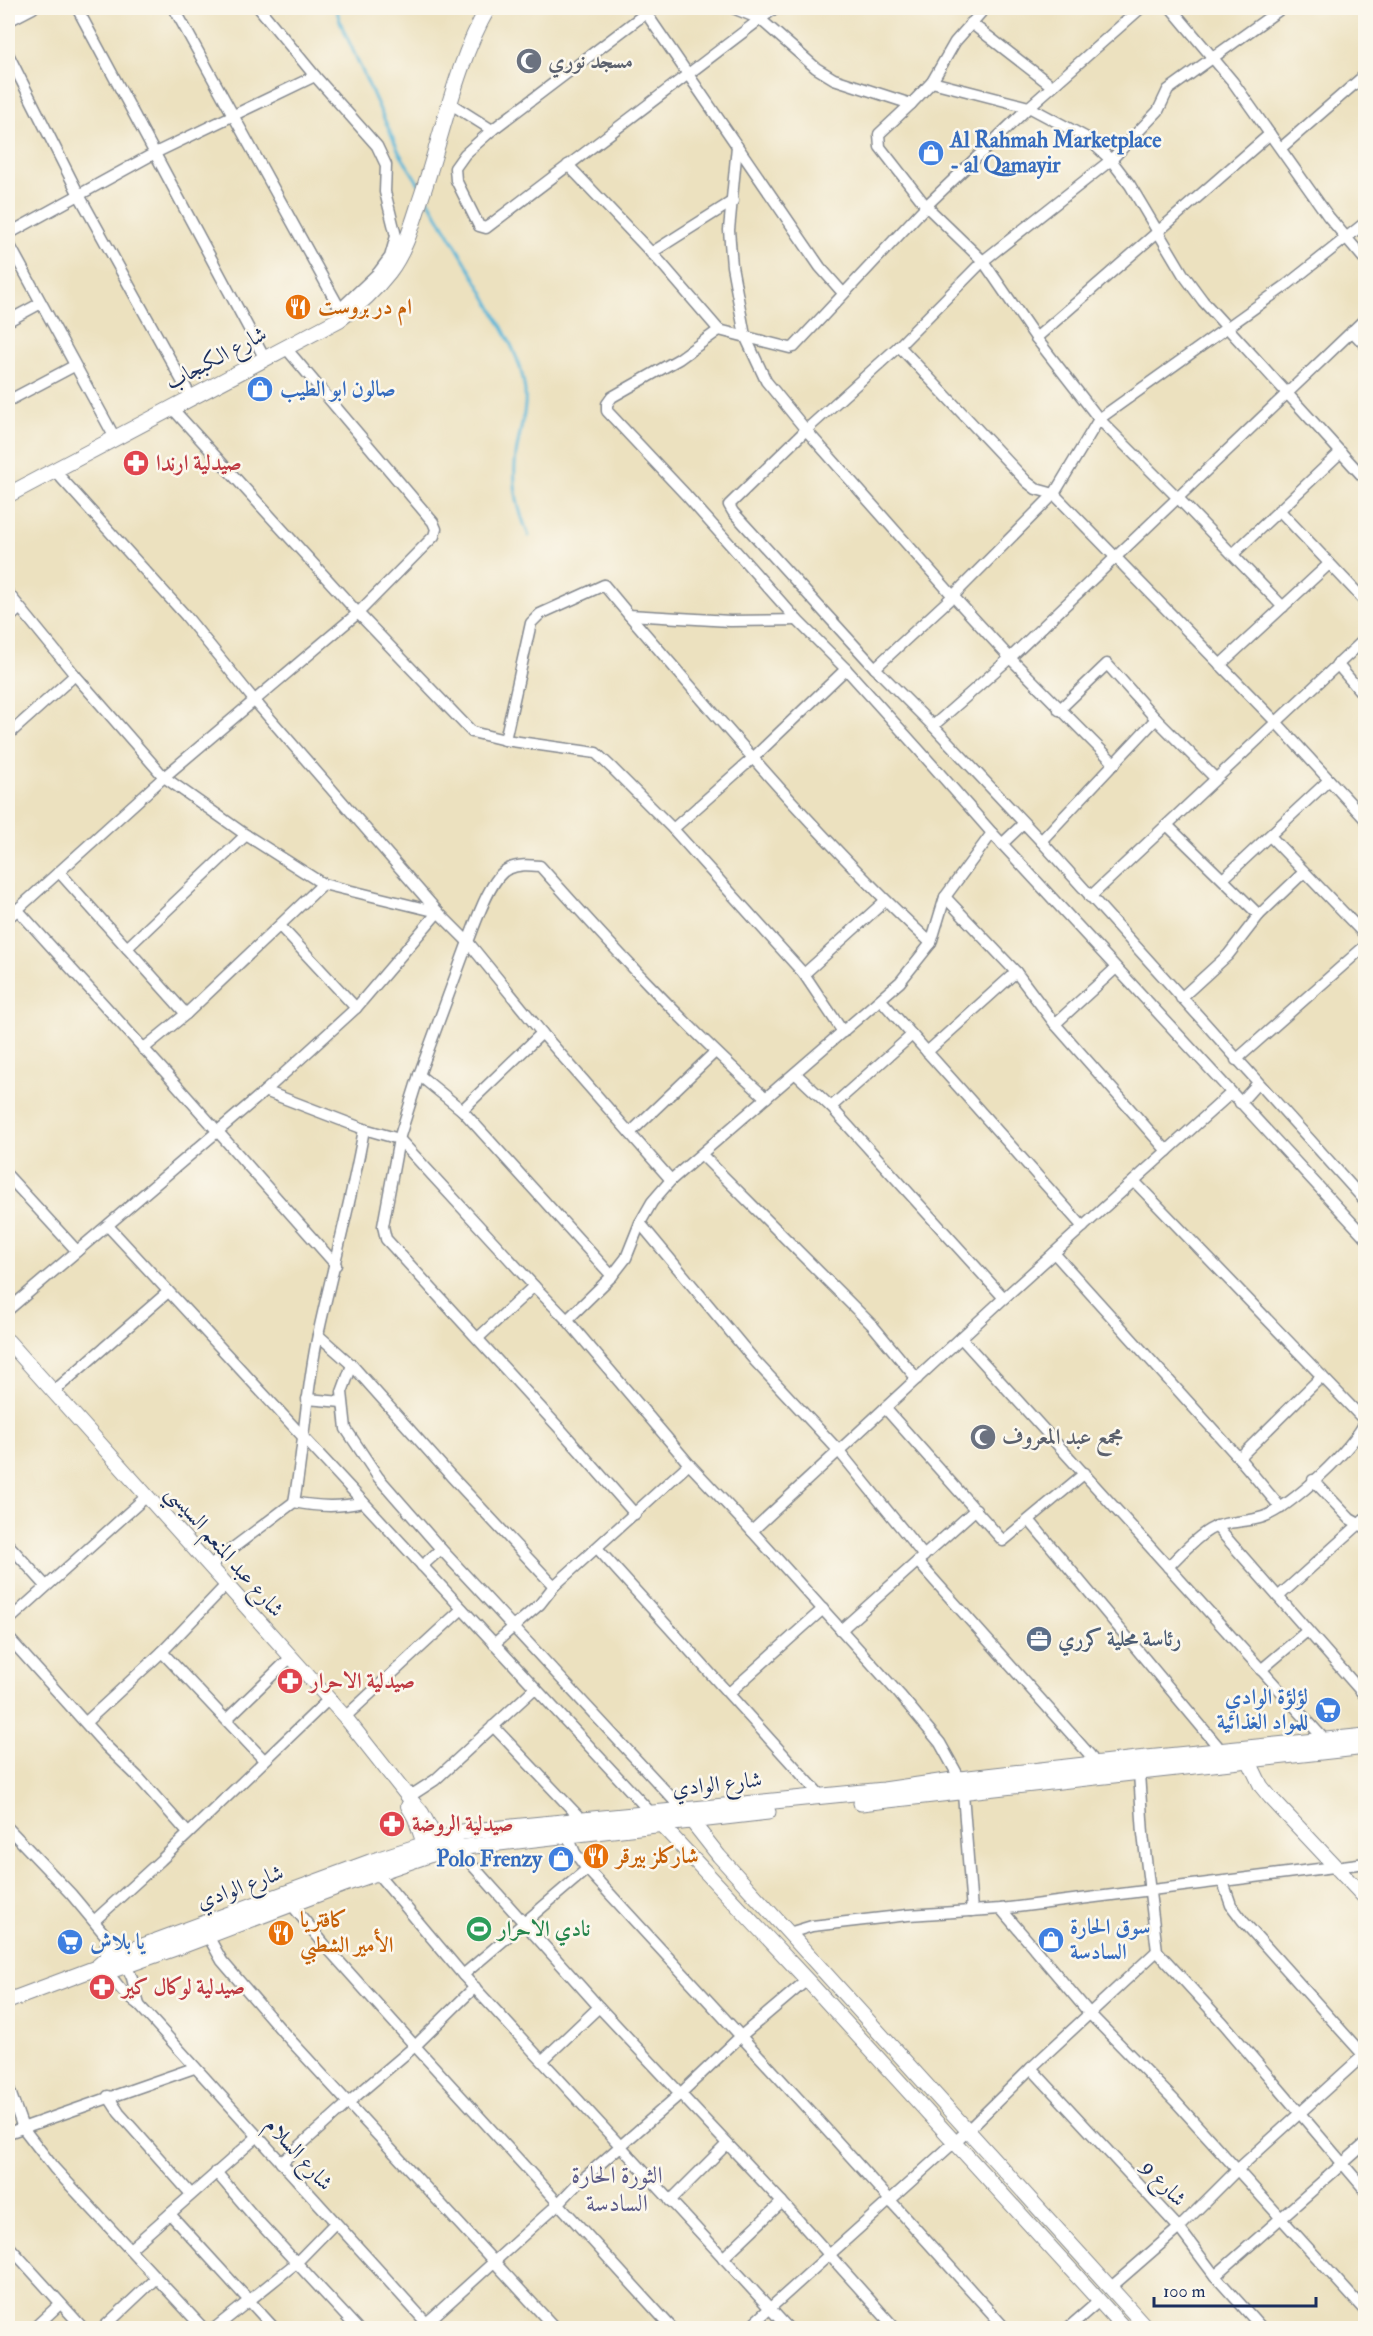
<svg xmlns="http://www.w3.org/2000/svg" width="1373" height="2336" viewBox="0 0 1373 2336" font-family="'IM FELL Double Pica',Amiri,serif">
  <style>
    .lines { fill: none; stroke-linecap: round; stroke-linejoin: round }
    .stream { stroke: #5ab6d8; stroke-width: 3 }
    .minor-casing { stroke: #84888e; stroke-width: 13 }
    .tertiary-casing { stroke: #84888e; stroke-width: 16 }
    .secondary-casing { stroke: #84888e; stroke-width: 17 }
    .minor { stroke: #fff; stroke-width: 10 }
    .tertiary { stroke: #fff; stroke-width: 14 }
    .secondary { stroke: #fff; stroke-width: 15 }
    .labels { text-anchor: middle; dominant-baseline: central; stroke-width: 5; stroke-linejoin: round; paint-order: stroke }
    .worship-label { font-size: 22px; font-weight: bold; fill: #5b616d; stroke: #fbf7ec; text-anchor: start }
    .shop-label { font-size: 22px; font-weight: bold; fill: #366cbe; stroke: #fbf7ec; text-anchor: start }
    .food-label { font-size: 22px; font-weight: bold; fill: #c56008; stroke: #fbf7ec; text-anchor: start }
    .street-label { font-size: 22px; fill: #1b2f5e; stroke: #fbf7ec }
    .health-label { font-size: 22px; font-weight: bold; fill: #be3a42; stroke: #fbf7ec; text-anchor: start }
    .service-label { font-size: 22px; font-weight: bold; fill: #4e5e75; stroke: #fbf7ec; text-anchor: start }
    .leisure-label { font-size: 22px; font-weight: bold; fill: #27864d; stroke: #fbf7ec; text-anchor: start }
    .neighbourhood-label { font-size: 24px; fill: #5c5b87; stroke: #fbf7ec }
  </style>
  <rect width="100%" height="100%" fill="#fbf7ec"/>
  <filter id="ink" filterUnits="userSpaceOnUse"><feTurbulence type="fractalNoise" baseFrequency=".0167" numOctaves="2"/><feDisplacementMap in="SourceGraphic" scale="12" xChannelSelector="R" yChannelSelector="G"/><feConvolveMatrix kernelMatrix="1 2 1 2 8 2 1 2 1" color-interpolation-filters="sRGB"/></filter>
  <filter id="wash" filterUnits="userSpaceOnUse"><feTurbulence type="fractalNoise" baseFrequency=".008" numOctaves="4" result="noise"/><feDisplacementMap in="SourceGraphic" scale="24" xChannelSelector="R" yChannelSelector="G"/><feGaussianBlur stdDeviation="1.35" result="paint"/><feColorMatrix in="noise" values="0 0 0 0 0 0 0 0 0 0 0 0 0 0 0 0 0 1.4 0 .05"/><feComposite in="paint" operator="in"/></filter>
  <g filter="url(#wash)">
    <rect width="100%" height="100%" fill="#ece1bf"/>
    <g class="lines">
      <g class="stream">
        <polyline points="336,8 341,24 400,154 419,184"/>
        <path d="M427,198C451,237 475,276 496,316C508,338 520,360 524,384C528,405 522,422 518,443C511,478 515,504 529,536"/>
      </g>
    </g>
  </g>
  <g filter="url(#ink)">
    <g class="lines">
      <defs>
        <g id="minor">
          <polyline points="77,8 265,359"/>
          <polyline points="174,8 340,309 340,315"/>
          <polyline points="259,8 315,76 377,146 386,165 385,192 396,236 390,257 378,273 340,309"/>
          <polyline points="649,8 646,13 492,130 465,154 455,168 456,180 479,226 486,228 775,8"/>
          <polyline points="733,8 760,19 816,68 834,79 911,104 932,82 1029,107 1087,138 1111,160 1130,185 1183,274 1203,301 1366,480"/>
          <polyline points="1171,8 1233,82 1328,216 1366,261"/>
          <polyline points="1282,8 1168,90 1158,111 1111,160 983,261 899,346 806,430 729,505 733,512 875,668 933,726 1041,841 1366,1202"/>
          <polyline points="646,13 820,267 843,293"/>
          <polyline points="8,21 33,8"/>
          <polyline points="971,23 1052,86"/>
          <polyline points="8,54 79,195 191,397"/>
          <polyline points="932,82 955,42 985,8"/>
          <polyline points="451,104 492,130"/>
          <polyline points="911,104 879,134 880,147 926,206 983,261 1036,338 1099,419 1178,498 1283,607"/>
          <polyline points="737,146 729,230 732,266 745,336 766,381 806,430 953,596 1010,658 1115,764"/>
          <polyline points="1281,148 1366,74"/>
          <polyline points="568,165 662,264 719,330 790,348 794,347 926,206 1029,107 1141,8"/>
          <polyline points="8,234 155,153 315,76"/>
          <polyline points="8,242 115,438"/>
          <polyline points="651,253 733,201"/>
          <polyline points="8,321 41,303"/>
          <polyline points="719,330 679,359 612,397 607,404 607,411 686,495 797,620 846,669 919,750 992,833 1366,1238"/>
          <polyline points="1352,331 1366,346"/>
          <polyline points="1036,338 1270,134"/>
          <polyline points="899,346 1027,482 1036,489 1054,494 1276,722 1366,820"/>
          <polyline points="8,401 74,366"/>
          <polyline points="171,407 358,613 472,732 505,740 596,753 613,769 673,829 804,974 843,1032"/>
          <polyline points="54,470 186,616 254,700 438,912 356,1008 265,1091"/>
          <polyline points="1279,510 1366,602"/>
          <polyline points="1233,554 1341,452"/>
          <path d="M8,593L75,675L164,777L246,835L323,884L438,912L468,942C475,924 491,876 508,869C519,864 529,865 540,866C612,947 685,1026 766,1098"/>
          <path d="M629,615C726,727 822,843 931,943"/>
          <polyline points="8,619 19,609"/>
          <polyline points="1337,664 1366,698"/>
          <polyline points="1220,665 1329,564"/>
          <polyline points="875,668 953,596 1054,494 1099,419 1288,284 1366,222"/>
          <polyline points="1059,710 1107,664 1156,719 1216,779"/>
          <polyline points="933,726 1010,658 1366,318"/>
          <polyline points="8,735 75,675"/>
          <polyline points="505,740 531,623 540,614 604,585 629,615 730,621 797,620"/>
          <polyline points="1167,825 1259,915"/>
          <polyline points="673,829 753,758 846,669"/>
          <polyline points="1270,836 1366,936"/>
          <polyline points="1041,841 1156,719"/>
          <polyline points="1002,844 1023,824"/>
          <polyline points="59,872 186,1014"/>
          <polyline points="1223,879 1329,780"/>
          <polyline points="945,897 1016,972 1055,1024 1167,1151"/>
          <polyline points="1090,897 1366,638"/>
          <polyline points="17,909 165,1072 336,1265"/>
          <polyline points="8,918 164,777 358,613 434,536 436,529 433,522 285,347"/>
          <polyline points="280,926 356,1008"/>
          <polyline points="468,942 419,1075 399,1139 383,1226 386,1239 562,1431 635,1514"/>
          <polyline points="468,942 542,1033 671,1180"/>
          <polyline points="127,948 246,835"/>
          <polyline points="804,974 885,901"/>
          <polyline points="1181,998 1228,955 1259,915 1304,872"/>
          <polyline points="881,1000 1083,1227"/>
          <polyline points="1055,1024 1116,968"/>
          <polyline points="143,1049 186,1014 323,884"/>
          <polyline points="927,1052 1016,972"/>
          <polyline points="1236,1060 1366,945"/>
          <polyline points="796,1074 831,1107 1004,1298"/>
          <polyline points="419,1075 462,1110 612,1276"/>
          <polyline points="1240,1103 1257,1084"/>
          <polyline points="831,1107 912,1035"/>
          <polyline points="462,1110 542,1033"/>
          <polyline points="630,1133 714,1053"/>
          <polyline points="702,1155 873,1326 917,1379"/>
          <polyline points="8,1176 77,1251"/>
          <polyline points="1134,1181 1365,1421"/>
          <polyline points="640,1223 755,1361 839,1451 924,1556"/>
          <polyline points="108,1226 651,1813"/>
          <polyline points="1054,1253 1239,1458 1281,1508"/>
          <polyline points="8,1310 265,1091 364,1129 399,1139 534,1286 567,1320 689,1464 752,1531 900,1695 940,1743 960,1779"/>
          <polyline points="567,1320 612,1276 626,1258 640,1223 652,1202 671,1180 900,982 931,943 945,897 992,833"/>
          <polyline points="318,1335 352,1365 451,1476 554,1586"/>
          <polyline points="478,1338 534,1286"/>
          <polyline points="961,1338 1324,1739"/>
          <polyline points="352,1365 342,1392 346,1429 378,1477 441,1549 683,1810"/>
          <polyline points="53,1392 168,1292"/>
          <polyline points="307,1399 342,1402"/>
          <polyline points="885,1408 1003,1541 1085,1473"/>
          <polyline points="1239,1458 1322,1376"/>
          <polyline points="1313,1480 1350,1519 1366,1528"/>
          <path d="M294,1502C304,1447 306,1390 318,1335C333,1266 352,1199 364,1129"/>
          <polyline points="1029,1520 1221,1750"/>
          <polyline points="1216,1526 1366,1697"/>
          <polyline points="752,1531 1004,1298 1230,1094"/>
          <polyline points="8,1544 46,1586"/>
          <polyline points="597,1548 821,1796"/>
          <polyline points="918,1562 1090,1755 1097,1767"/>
          <path d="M209,1566L294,1502C318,1507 339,1508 363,1502"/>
          <polyline points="422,1566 441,1549"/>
          <path d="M1168,1567C1181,1554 1194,1539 1209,1530C1226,1520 1245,1523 1263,1517C1291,1507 1355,1447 1366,1420"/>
          <polyline points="1278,1597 1366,1518"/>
          <polyline points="8,1621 148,1495"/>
          <polyline points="841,1630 976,1509"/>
          <polyline points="8,1637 106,1746 139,1778 188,1833"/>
          <polyline points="494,1644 540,1604 554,1586 689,1464"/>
          <polyline points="162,1652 264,1760"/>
          <polyline points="1261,1670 1307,1631"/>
          <polyline points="729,1693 823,1609"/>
          <polyline points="345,1717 462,1609"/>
          <polyline points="227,1719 291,1657"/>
          <polyline points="86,1722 162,1652 226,1585"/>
          <polyline points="493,1726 582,1820"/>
          <polyline points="1139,1773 1143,1834 1157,1951"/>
          <polyline points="405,1793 415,1793 435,1780 535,1688"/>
          <polyline points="963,1793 972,1911"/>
          <polyline points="8,1828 71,1894 121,1954 132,1978 139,2005"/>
          <polyline points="567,1834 575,1853 587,1869 816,2118 1005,2328"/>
          <polyline points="457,1848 599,2007 782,2202 895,2328"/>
          <polyline points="377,1873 463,1975 788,2328"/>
          <polyline points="1223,1882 1231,1905 1243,1921 1366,2058"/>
          <polyline points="291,1904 329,1950 415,2046 672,2328"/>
          <polyline points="1001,1909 1090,2014 1175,2101 1366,2312"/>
          <polyline points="94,1921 161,1860 329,1699"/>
          <polyline points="789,1933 812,1926 908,1915 1001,1909 1366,1863"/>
          <polyline points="208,1936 222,1961 283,2032 555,2328"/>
          <path d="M107,1939C106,1945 104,1953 105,1959C107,1977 125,1995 139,2005L431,2328"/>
          <polyline points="463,1975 587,1869"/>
          <polyline points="543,2060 599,2007"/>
          <polyline points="1031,2068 1179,2228 1215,2276 1262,2328"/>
          <polyline points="8,2086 23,2128 54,2168 203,2328"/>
          <polyline points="108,2096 119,2113 190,2193"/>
          <polyline points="8,2133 194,2068"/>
          <polyline points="281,2163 349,2102 415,2046 475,1987"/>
          <polyline points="216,2172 256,2219 357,2328"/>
          <polyline points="670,2201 727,2144"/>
          <polyline points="170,2214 274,2328"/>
          <polyline points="8,2245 83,2328"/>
          <polyline points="130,2249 258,2136"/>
          <polyline points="723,2258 782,2202"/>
          <polyline points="1215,2276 1366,2143"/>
          <polyline points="1110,2288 1179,2228 1237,2170 1366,2053"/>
          <polyline points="34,2328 60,2304"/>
          <polyline points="103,2328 156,2278"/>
          <polyline points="215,2328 296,2263 335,2223"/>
          <polyline points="421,2328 559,2203 577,2184 680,2094 741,2036 807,1980"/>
          <polyline points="748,2328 968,2130 1031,2068 1157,1951 1224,2024 1366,2191"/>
          <polyline points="1068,2328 1099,2301"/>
        </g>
        <g id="tertiary">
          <polyline points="8,1341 345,1717 405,1793 422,1813 436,1839"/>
          <polyline points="1249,1761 1261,1786 1270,1797 1366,1899"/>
          <polyline points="408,1806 415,1818 424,1844"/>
          <polyline points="686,1814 719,1856 1147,2328"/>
          <polyline points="654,1817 807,1980 1124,2328"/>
        </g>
        <g id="secondary">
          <path d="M8,495L340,319C358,306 375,290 389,272C405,251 412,226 420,201C441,141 456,62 488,8"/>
          <polyline points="861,1803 1366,1747"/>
          <polyline points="96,1968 110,1971 184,1945 342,1885 429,1855 457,1848 768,1812"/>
          <polyline points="8,2001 96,1968 105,1960 113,1957 370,1862 462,1832 884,1790 960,1779 1137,1759 1366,1736"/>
        </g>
      </defs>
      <use href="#minor" class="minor-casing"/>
      <use href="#tertiary" class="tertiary-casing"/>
      <use href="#secondary" class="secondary-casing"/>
      <use href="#minor" class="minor"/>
      <use href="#tertiary" class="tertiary"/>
      <use href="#secondary" class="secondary"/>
    </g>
  </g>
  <defs>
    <symbol id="mosque-disc" viewBox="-11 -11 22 22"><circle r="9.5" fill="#6b7280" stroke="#fbf7ec"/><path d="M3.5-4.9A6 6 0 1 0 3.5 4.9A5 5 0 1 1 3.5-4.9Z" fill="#fff"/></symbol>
    <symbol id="shop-disc" viewBox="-11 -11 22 22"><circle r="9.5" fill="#3f7fe0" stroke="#fbf7ec"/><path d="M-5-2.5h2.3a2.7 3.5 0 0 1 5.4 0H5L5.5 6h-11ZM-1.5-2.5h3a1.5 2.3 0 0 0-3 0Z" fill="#fff"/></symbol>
    <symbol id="restaurant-disc" viewBox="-11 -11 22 22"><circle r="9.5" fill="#e8710a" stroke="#fbf7ec"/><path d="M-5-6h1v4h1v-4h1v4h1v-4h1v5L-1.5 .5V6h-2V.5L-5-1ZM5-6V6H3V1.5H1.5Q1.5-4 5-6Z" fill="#fff"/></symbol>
    <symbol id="pharmacy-disc" viewBox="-11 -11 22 22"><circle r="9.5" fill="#e0444e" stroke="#fbf7ec"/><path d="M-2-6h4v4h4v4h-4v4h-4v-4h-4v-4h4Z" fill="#fff"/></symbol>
    <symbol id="office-disc" viewBox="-11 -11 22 22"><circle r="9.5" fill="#5c6f8a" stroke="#fbf7ec"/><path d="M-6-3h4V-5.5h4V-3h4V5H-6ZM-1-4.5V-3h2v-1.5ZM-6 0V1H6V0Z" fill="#fff"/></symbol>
    <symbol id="supermarket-disc" viewBox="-11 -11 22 22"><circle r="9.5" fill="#3f7fe0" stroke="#fbf7ec"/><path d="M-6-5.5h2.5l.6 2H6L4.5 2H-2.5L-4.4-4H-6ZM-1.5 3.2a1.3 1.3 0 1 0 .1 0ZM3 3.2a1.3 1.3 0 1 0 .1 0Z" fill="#fff"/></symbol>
    <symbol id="stadium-disc" viewBox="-11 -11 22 22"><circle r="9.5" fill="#2e9e5b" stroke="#fbf7ec"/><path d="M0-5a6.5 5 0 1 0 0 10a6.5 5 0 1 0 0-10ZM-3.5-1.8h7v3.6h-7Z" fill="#fff"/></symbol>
  </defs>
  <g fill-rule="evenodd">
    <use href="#mosque-disc" x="514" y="46" width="30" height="30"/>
    <use href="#shop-disc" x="916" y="138" width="30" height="30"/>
    <use href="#restaurant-disc" x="283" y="292" width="30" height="30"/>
    <use href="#shop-disc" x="245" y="374" width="30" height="30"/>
    <use href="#pharmacy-disc" x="121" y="448" width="30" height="30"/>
    <use href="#mosque-disc" x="968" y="1422" width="30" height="30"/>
    <use href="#office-disc" x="1024" y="1624" width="30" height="30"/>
    <use href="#pharmacy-disc" x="275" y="1666" width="30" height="30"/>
    <use href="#supermarket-disc" x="1313" y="1695" width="30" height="30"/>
    <use href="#pharmacy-disc" x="377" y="1809" width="30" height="30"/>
    <use href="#restaurant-disc" x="581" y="1841" width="30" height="30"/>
    <use href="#shop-disc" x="546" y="1844" width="30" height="30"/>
    <use href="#stadium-disc" x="464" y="1914" width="30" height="30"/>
    <use href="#restaurant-disc" x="266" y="1918" width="30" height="30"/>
    <use href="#shop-disc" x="1036" y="1925" width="30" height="30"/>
    <use href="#supermarket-disc" x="55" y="1927" width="30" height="30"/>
    <use href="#pharmacy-disc" x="87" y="1972" width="30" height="30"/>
  </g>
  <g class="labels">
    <g class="worship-label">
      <text x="548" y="61">مسجد نوري</text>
      <text x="1002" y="1437">مجمع عبد المعروف</text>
    </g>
    <g class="shop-label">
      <text x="950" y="140">Al Rahmah Marketplace<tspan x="950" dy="25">- al Qamayir</tspan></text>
      <text x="280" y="389">صالون ابو الطيب</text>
      <text x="1308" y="1697" text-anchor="end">لؤلؤة الوادي<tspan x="1308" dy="25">للمواد الغذائية</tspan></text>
      <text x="542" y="1859" text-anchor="end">Polo Frenzy</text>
      <text x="1070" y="1927">سوق الحارة<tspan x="1070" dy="25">السادسة</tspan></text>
      <text x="90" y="1942">يا بلاش</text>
    </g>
    <g class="food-label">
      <text x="318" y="307">ام در بروست</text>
      <text x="616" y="1856">شاركلز بيرقر</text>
      <text x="300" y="1920">كافتريا<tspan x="300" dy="25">الأمير الشطبي</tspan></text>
    </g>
    <g class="street-label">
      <text transform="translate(216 358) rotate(-28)">شارع الكبجاب</text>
      <text transform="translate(225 1551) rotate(49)">شارع عبد المنعم السيسي</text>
      <text transform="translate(717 1784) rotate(-6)">شارع الوادي</text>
      <text transform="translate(240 1887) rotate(-20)">شارع الوادي</text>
      <text transform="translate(299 2154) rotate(48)">شارع السلام</text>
      <text transform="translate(1164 2183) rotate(47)">شارع 9</text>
    </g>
    <g class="health-label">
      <text x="156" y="463">صيدلية ارندا</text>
      <text x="310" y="1681">صيدلية الاحرار</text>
      <text x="412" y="1824">صيدلية الروضة</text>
      <text x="122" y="1987">صيدلية لوكال كير</text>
    </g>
    <g class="service-label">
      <text x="1058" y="1639">رئاسة محلية كرري</text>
    </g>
    <g class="leisure-label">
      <text x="498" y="1929">نادي الاحرار</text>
    </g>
    <g class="neighbourhood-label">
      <text x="617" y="2175">الثورة الحارة<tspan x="617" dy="28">السادسة</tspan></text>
    </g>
  </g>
  <rect width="1373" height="2336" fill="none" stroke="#fbf7ec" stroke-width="30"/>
  <path d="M1154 2297v9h162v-9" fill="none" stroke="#1b2f5e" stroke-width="3"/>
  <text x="1163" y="2297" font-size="18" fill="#1b2f5e" stroke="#fbf7ec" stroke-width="4.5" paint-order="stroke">100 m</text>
</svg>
